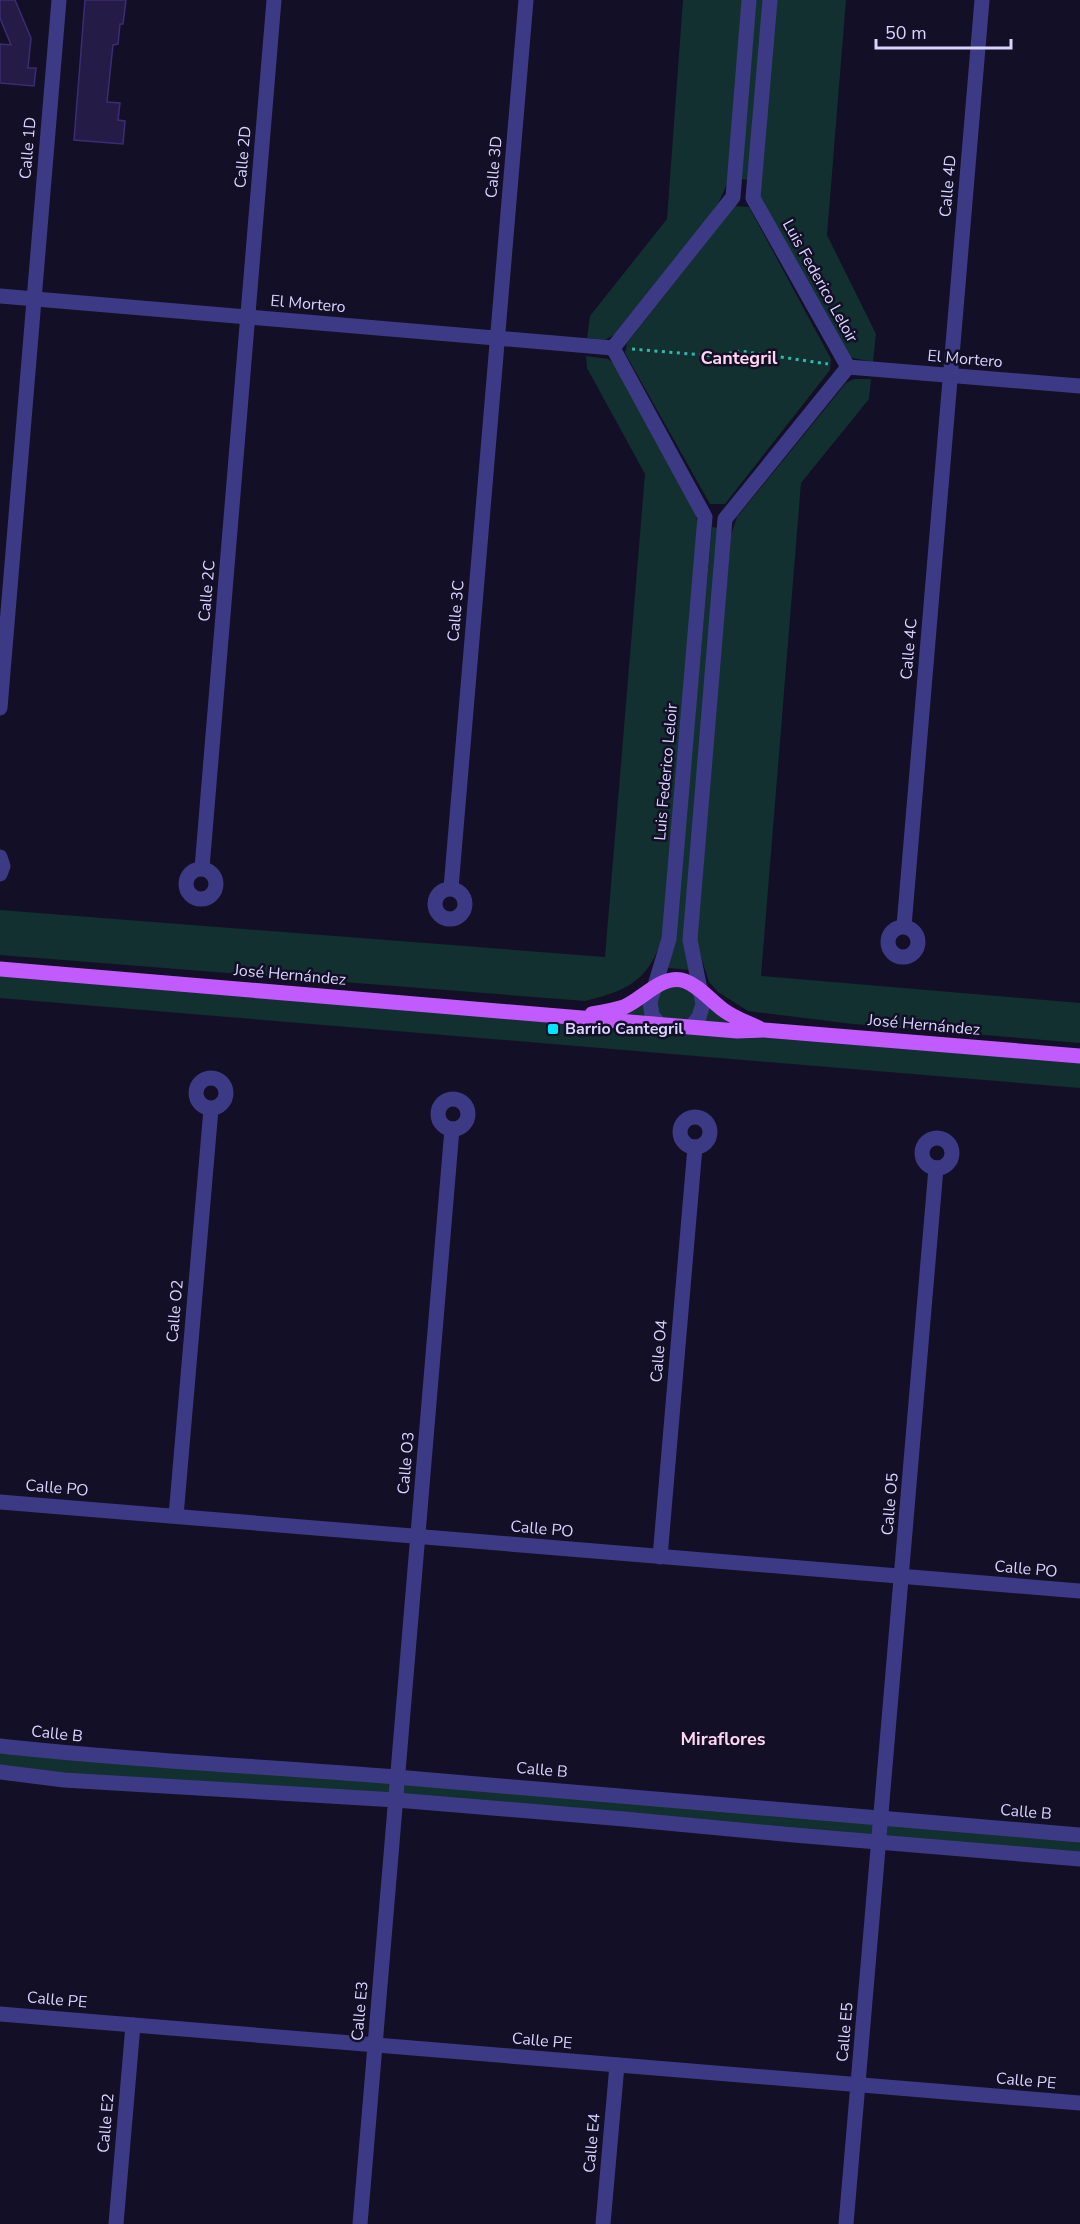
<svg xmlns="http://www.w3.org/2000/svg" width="1080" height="2224" viewBox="0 0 1080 2224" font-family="'Nunito Sans',sans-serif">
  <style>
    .green { fill: #12302f }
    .building { fill: #241b47; stroke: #3b2d73; stroke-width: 1.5 }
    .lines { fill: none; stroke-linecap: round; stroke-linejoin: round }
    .path { stroke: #2fb8b0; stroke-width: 3; stroke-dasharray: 3 4.5; stroke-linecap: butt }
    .minor { stroke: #3d3a85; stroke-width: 15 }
    .tertiary { stroke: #3d3a85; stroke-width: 15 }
    .primary { stroke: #c25bff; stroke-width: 15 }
    .poi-dot { fill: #00e5ff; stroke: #130f26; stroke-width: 2 }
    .labels { text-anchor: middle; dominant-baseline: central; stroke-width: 5; stroke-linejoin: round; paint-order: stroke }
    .street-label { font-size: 16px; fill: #d9d4ff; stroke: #130f26 }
    .poi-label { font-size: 16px; font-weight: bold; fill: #d9d4ff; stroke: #130f26; text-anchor: start }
    .neighbourhood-label { font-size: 18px; font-weight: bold; fill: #ffd6f0; stroke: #130f26 }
  </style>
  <rect width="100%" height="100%" fill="#130f26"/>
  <g class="green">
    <polygon points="683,0 743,0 727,184 718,204 617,333 605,340 587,338 590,316 667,219"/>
    <polygon points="756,0 763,0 749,180 741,179"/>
    <polygon points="776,0 846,0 827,235 876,334 873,362 848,357 760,197"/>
    <polygon points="735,206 749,207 831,359 830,370 725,504 710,504 625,353 627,343"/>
    <path d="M586,356L608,359L617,366L695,513L699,528L666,927C651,977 635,989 585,1001L0,955V910L605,957L645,474L587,368Z"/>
    <polygon points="854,379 871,379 869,399 801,483 761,976 1080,1003 1080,1043 853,1024 748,1011 718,992 709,982 696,941 731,535 737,517 846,383"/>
    <polygon points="712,527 719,528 690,970 668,968 675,939"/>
    <polygon points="0,969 602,1013 672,980 743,1021 1080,1056 1080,1088 0,998"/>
    <polygon points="0,1746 1080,1835 1080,1859 0,1772"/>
  </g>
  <g class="building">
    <polygon points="0,0 15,0 31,38 28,68 36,68 34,86 0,83 0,44 11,45 0,18"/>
    <polygon points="85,0 126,0 123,24 120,24 118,44 113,45 107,102 120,103 118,120 125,121 123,144 74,140"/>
  </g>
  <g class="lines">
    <polyline class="path" points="632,349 715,356 740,351 828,364"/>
    <g class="minor">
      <polyline points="0,296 613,348"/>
      <polyline points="848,367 1080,386"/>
      <polyline points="0,708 59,0"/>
      <polyline points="0,857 3,866 0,874"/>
      <polyline points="202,868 274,0"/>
      <circle cx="201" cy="884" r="15"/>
      <polyline points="451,888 526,0"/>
      <circle cx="450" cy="904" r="15"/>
      <polyline points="904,926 982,0"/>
      <circle cx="903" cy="942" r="15"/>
      <circle cx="211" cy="1093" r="15"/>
      <circle cx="453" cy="1114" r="15"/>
      <circle cx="695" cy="1132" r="15"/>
      <circle cx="937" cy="1153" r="15"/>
      <polyline points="0,1502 1080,1591"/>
      <polyline points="176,1516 211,1109"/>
      <polyline points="660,1557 695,1147"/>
      <path d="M0,1746C132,1761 264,1766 396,1777C624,1795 852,1817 1080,1835"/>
      <polyline points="0,1772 64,1780 396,1800 624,1819 794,1835 1080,1859"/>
      <polyline points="0,2014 1080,2103"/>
      <polyline points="116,2224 133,2025"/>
      <polyline points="360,2224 452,1129"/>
      <polyline points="603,2224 617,2065"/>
      <polyline points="846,2224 936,1168"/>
    </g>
    <g class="tertiary">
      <polyline points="659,1024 652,1015 650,1002 669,939 705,517 613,348 733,197 749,0"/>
      <polyline points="691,1027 699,1017 703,1004 690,940 725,519 848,367 753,198 770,0"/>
    </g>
    <g class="primary">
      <polyline points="0,969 737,1031 764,1030 1080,1056"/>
      <path d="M592,1014C603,1012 614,1010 624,1007C643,999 663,973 685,981C699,986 710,1000 722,1009C732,1017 746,1022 759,1028"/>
    </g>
  </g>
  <rect class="poi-dot" x="547" y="1023" width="12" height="12" rx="3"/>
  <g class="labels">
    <g class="street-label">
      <text transform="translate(28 148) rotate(-85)">Calle 1D</text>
      <text transform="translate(243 157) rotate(-85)">Calle 2D</text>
      <text transform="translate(494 167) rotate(-85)">Calle 3D</text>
      <text transform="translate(948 186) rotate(-85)">Calle 4D</text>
      <text transform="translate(820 281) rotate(61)">Luis Federico Leloir</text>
      <text transform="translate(308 304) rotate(5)">El Mortero</text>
      <text transform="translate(965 359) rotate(5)">El Mortero</text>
      <text transform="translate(207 591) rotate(-85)">Calle 2C</text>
      <text transform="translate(456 611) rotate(-85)">Calle 3C</text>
      <text transform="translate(909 649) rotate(-85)">Calle 4C</text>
      <text transform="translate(666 772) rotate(-85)">Luis Federico Leloir</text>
      <text transform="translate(290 975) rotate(5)">José Hernández</text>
      <text transform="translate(924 1025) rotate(5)">José Hernández</text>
      <text transform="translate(175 1311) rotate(-85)">Calle O2</text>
      <text transform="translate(659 1351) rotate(-85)">Calle O4</text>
      <text transform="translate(406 1463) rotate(-85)">Calle O3</text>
      <text transform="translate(57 1488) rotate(5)">Calle PO</text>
      <text transform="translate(890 1504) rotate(-85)">Calle O5</text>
      <text transform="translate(542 1529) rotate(5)">Calle PO</text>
      <text transform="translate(1026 1569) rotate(5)">Calle PO</text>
      <text transform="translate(57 1734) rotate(6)">Calle B</text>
      <text transform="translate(542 1770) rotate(5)">Calle B</text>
      <text transform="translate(1026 1812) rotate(5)">Calle B</text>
      <text transform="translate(57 2000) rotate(5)">Calle PE</text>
      <text transform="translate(360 2011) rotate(-85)">Calle E3</text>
      <text transform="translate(845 2032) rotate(-85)">Calle E5</text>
      <text transform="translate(542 2041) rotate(5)">Calle PE</text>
      <text transform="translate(1026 2081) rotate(5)">Calle PE</text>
      <text transform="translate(106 2123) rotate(-85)">Calle E2</text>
      <text transform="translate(592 2143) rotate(-85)">Calle E4</text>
    </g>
    <g class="poi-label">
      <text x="565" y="1029">Barrio Cantegril</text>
    </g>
    <g class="neighbourhood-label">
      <text x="739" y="358">Cantegril</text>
      <text x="723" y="1739">Miraflores</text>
    </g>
  </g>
  <path d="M876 39v9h135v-9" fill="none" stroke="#d9d4ff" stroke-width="3"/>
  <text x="885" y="39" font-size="18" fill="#d9d4ff" stroke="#130f26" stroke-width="4.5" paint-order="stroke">50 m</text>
</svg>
